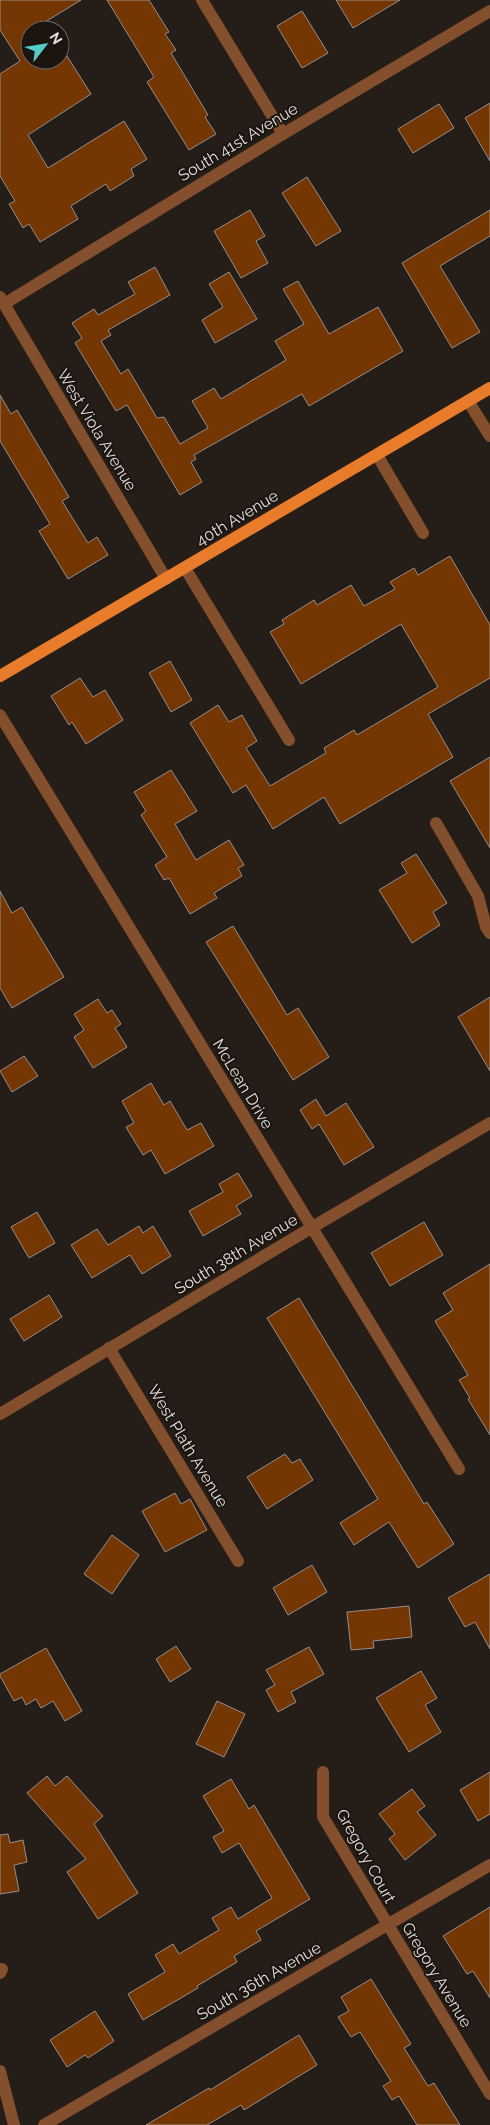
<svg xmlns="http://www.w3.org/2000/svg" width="490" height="2125" viewBox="0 0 490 2125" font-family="Raleway,sans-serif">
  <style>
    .building { fill: #743602; stroke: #988e89 }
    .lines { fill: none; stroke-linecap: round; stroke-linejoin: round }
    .service { stroke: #834f2d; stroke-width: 12 }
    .minor { stroke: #834f2d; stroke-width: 12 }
    .primary { stroke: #e87c2a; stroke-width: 12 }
    .labels { text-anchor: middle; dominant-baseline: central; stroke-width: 4; stroke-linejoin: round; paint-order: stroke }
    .street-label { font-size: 16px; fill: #e4dedb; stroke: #1b140f }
  </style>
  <rect width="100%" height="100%" fill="#241d18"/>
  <g class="building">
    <polygon points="0,0 81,0 45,22 50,30 30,30 30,60 60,60 60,45 91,94 28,135 48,168 124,121 147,159 131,169 134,176 110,191 106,184 71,206 78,219 40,242 29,224 23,228 9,204 15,201 0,176 0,74 20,61 0,30"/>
    <polygon points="107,0 149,0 169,32 165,34 176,50 171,53 208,115 205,117 216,134 189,150 147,82 154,77"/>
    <polygon points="336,0 400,0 353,28"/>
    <polygon points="302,11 328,53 302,68 277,26"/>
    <polygon points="490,103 490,161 465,118"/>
    <polygon points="439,104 454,128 413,153 398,129"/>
    <polygon points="307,177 341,231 316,246 282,193"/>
    <polygon points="250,210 265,236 256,241 268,263 241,278 214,231"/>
    <polygon points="490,210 490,236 440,266 480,332 452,348 402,263"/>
    <polygon points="155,267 170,295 108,330 111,335 101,341 121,374 128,369 157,418 164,417 180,444 208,428 192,401 214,388 221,399 286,360 275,341 304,324 283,289 298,281 329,334 378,307 403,351 309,406 302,394 194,455 196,459 191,462 202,482 180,495 127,405 116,411 75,343 82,338 72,323 94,309 98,315 135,294 128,282"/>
    <polygon points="229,272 257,319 215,343 202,320 223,307 209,284"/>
    <polygon points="0,395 11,414 17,410 69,497 62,501 88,543 97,537 108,555 68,579 39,531 50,524 0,441"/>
    <polygon points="450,556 490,625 490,678 428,714 453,757 340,824 324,797 273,829 246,785 233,793 190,723 218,705 229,722 242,715 257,741 246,748 270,786 326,753 324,748 354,730 357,735 438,687 401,624 301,684 270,632 284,624 282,620 314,600 317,605 351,585 364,606 395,589 390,582 414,568 418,575"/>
    <polygon points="170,661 192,700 171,712 149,673"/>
    <polygon points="80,678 93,697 105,690 123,720 86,744 72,722 69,725 51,696"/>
    <polygon points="490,757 490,848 450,781"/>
    <polygon points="171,770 197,811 175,824 196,860 229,840 244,865 238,868 242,876 214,893 217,898 190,914 169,878 164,880 155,865 167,857 141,815 146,811 134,792"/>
    <polygon points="416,854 447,903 433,912 440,925 412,943 379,890 407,873 401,863"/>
    <polygon points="0,891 12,913 22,907 64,977 12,1008 0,988"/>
    <polygon points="233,926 287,1015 298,1008 329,1057 293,1080 206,942"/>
    <polygon points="490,997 490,1071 458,1017"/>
    <polygon points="98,999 107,1013 112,1010 121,1024 115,1028 127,1047 93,1068 74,1037 84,1030 74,1014"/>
    <polygon points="24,1056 38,1076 12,1092 0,1071"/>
    <polygon points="151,1083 164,1105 170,1101 187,1130 201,1123 214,1146 165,1174 151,1150 143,1155 126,1127 134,1123 122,1101"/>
    <polygon points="316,1099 326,1116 346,1103 374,1147 344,1165 319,1124 312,1129 300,1110"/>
    <polygon points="238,1173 252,1196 236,1206 241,1214 203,1236 189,1211 223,1192 219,1184"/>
    <polygon points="37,1212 55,1243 29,1258 11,1227"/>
    <polygon points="424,1222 443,1255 390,1286 371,1253"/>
    <polygon points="139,1226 143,1233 153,1226 171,1256 142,1274 130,1255 92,1278 71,1245 97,1229 108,1245"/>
    <polygon points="490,1264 490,1435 468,1399 470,1398 459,1380 468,1375 435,1321 453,1310 443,1293"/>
    <polygon points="49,1295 62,1317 24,1341 10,1319"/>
    <polygon points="299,1298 424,1504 427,1502 454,1544 418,1568 389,1522 354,1545 340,1523 378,1499 267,1318"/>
    <polygon points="285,1454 292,1463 300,1459 313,1480 267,1509 247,1477"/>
    <polygon points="175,1493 181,1504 190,1499 207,1530 165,1552 142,1511"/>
    <polygon points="112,1535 139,1555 112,1594 84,1574"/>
    <polygon points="312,1565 327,1592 288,1615 273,1588"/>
    <polygon points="490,1574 490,1649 475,1622 465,1627 448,1598"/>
    <polygon points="409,1606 412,1637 373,1641 374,1648 351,1650 347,1612"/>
    <polygon points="176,1646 191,1669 170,1682 156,1659"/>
    <polygon points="309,1647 324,1674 291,1692 296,1702 278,1712 266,1690 275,1685 266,1670"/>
    <polygon points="46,1648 82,1711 65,1721 53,1701 41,1708 36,1699 26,1705 22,1697 14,1701 0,1676 0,1674"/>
    <polygon points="421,1671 437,1698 425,1705 441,1732 409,1752 376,1698"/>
    <polygon points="217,1701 245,1714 224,1757 196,1744"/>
    <polygon points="490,1772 490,1814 478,1821 460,1790"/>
    <polygon points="47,1776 55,1786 67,1776 103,1816 94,1824 138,1893 98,1919 67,1872 86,1859 27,1793"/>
    <polygon points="231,1779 249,1809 254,1805 310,1899 256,1931 261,1940 234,1956 237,1962 197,1986 198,1988 143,2020 128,1994 165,1972 155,1955 173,1944 179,1954 219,1930 212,1918 231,1907 238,1919 272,1898 239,1843 222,1853 213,1837 224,1831 203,1796"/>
    <polygon points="412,1789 425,1806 417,1812 436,1835 405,1860 389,1839 395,1834 379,1814"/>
    <polygon points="8,1834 10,1843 23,1840 27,1862 14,1865 19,1891 0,1894 0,1835"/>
    <polygon points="490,1907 490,1998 473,1971 467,1974 443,1936"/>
    <polygon points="371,1979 411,2044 404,2048 428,2086 434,2083 460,2125 417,2125 399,2096 392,2100 383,2086 391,2081 360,2032 351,2037 338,2017 349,2011 341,1997"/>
    <polygon points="95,2011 114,2041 88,2058 85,2055 67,2067 50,2040"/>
    <polygon points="299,2035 317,2065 244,2110 241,2105 207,2125 146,2125 209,2088 210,2090"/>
  </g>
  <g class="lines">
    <g class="service">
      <polyline points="468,401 490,436"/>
      <polyline points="377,455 423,533"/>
      <polyline points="185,568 289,740"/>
      <polyline points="436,823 478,896 486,927 490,933"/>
    </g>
    <g class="minor">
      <polyline points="202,0 283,134"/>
      <polyline points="0,297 166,579"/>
      <polyline points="4,304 283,134 490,11"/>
      <polyline points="0,715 459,1469"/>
      <polyline points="109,1348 238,1561"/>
      <polyline points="0,1414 311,1228 490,1123"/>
      <polyline points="323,1772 323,1817 490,2094"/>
      <polyline points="0,1973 2,1969"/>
      <polyline points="0,2071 14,2125"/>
      <polyline points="44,2125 490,1865"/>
    </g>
    <polyline class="primary" points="0,676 490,388"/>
  </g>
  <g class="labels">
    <g class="street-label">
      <text transform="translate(238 142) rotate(-31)">South 41st Avenue</text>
      <text transform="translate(97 430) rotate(59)">West Viola Avenue</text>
      <text transform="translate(237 518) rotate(-31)">40th Avenue</text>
      <text transform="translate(243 1084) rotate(59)">McLean Drive</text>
      <text transform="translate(236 1254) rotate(-31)">South 38th Avenue</text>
      <text transform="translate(188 1446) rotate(59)">West Plath Avenue</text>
      <text transform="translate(366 1856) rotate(61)">Gregory Court</text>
      <text transform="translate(437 1975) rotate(59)">Gregory Avenue</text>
      <text transform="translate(259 1981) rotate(-30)">South 36th Avenue</text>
    </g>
  </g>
  <g transform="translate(45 45) rotate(59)"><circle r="24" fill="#1b140f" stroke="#6b6561"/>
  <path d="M0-4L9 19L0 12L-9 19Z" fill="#54cdc8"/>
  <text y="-8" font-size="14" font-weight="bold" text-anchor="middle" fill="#e4dedb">N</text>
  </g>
</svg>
